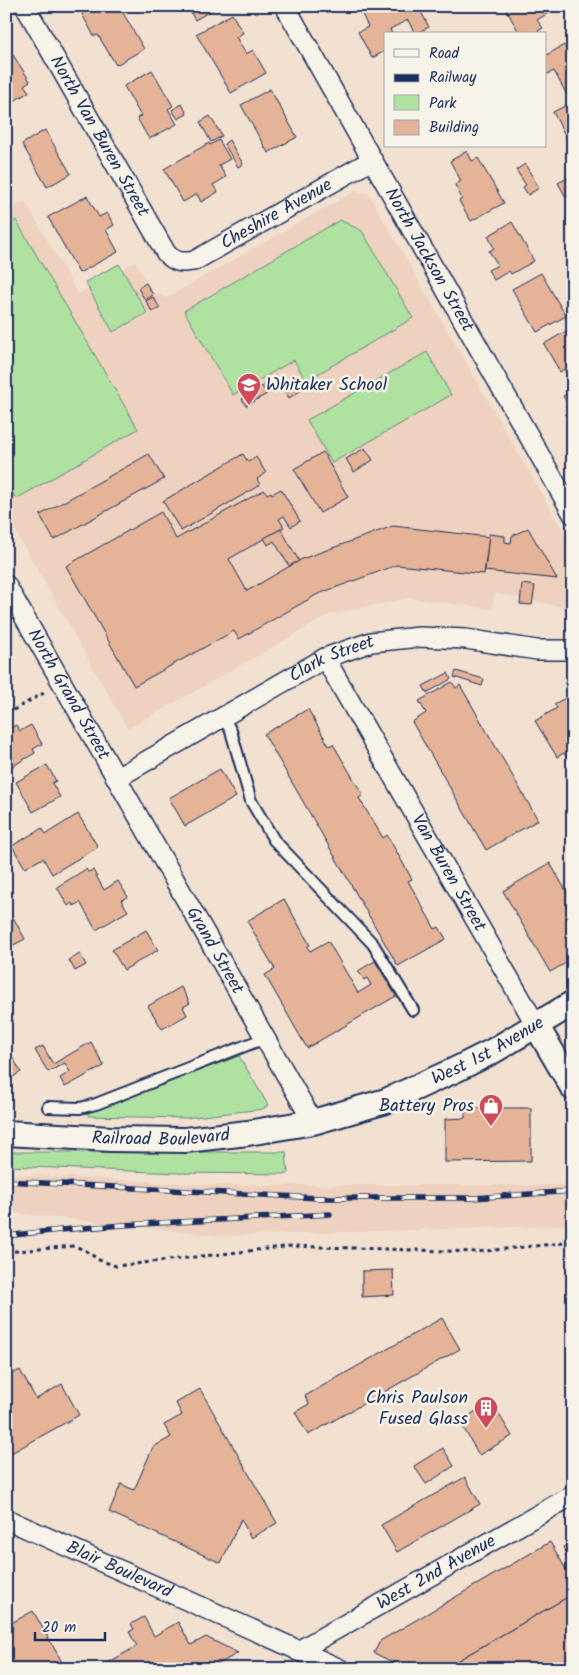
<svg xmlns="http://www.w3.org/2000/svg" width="579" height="1675" viewBox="0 0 579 1675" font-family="Kalam,sans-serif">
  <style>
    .built { fill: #eed2bf }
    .green { fill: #afe1a1; stroke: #658880 }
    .building { fill: #e5b397; stroke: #1b2f5e }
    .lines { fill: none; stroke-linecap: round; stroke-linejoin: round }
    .service-casing { stroke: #1b2f5e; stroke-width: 14 }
    .minor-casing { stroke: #1b2f5e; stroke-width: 22 }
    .tertiary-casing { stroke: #1b2f5e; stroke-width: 28 }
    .path { stroke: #1b2f5e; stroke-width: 3; stroke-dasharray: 4 4; stroke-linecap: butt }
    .service { stroke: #f7f3e8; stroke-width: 10 }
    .minor { stroke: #f7f3e8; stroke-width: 19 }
    .tertiary { stroke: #f7f3e8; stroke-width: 24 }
    .rail-casing { stroke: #1b2f5e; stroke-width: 5.5 }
    .rail { stroke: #f7f3e8; stroke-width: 4; stroke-dasharray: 11; stroke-linecap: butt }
    .labels { text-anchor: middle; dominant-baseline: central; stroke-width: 5; stroke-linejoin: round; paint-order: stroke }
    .street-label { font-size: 18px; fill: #1b2f5e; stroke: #f7f3e8 }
    .poi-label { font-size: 18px; fill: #1b2f5e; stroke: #f7f3e8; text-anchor: end }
  </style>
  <rect width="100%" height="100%" fill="#f2e0d0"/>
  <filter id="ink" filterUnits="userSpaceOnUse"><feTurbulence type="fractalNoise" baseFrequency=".02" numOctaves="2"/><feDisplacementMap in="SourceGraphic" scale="10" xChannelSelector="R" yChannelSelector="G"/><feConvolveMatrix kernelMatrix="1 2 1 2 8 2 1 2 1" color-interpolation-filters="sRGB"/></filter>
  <g filter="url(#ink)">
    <g class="built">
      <polygon points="355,191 368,193 573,548 572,609 495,593 492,609 410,598 331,614 128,729 6,515 6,212 25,201 78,294 135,262 153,292 166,298"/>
      <polygon points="6,1174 213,1185 573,1185 573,1225 223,1236 6,1212"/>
    </g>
    <g class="green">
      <polygon points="16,220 138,429 16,499 6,483 6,226"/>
      <polygon points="340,220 362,231 413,318 306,381 294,360 233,395 184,311"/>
      <polygon points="119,264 147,313 113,332 85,282"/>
      <polygon points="427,352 451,395 332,463 307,420"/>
      <polygon points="239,1056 268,1105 263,1109 185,1118 88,1116 88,1112"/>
      <polygon points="6,1152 286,1152 288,1174 178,1173 6,1166"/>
    </g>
    <g class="building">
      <polygon points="96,6 119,6 144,49 116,65 98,35 94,36 82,14"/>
      <polygon points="187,6 219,6 195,20"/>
      <polygon points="372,6 418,6 429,27 415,34 408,20 390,29 392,34 385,34 385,51 372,58 358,32 368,27 361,12"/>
      <polygon points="504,6 547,6 550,12 537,20 543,28 533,34 520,34"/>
      <polygon points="232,14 243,33 236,37 246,54 253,50 266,73 231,93 196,34"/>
      <polygon points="564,45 570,55 573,54 573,92 567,95 554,71 545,75 545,56"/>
      <polygon points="11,52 30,81 24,85 29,92 9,104 6,99 6,55"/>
      <polygon points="152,70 173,106 168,109 177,124 149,139 137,118 141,116 124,86"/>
      <polygon points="270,89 297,137 268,153 241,105"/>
      <polygon points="573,102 573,143 570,145 553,112"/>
      <polygon points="182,104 187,114 178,119 172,110"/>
      <polygon points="210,116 222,136 211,142 200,122"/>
      <polygon points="45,130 71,174 47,187 22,144"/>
      <polygon points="219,140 230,159 219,165 226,177 213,185 218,192 201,202 197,194 183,202 164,169 209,143 210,145"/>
      <polygon points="229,140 243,164 238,167 224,144"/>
      <polygon points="467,151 472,161 478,158 504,203 471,221 459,201 462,199 455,185 461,181 450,161"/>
      <polygon points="525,164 539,188 528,195 523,187 526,185 516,170"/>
      <polygon points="573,175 573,193 566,197 558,183"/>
      <polygon points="87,196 99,217 107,213 114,225 106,230 118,252 79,273 48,217"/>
      <polygon points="512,222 534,261 511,274 509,271 494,280 488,270 498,265 489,251 494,248 488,236"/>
      <polygon points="541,273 566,316 537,332 512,289"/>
      <polygon points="146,283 153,295 145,300 138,288"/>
      <polygon points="153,297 160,308 152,312 146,301"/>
      <polygon points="573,327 573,379 571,380 564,369 560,372 544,344"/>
      <polygon points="276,376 281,384 270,392 264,385"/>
      <polygon points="294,382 300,391 289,398 283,389"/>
      <polygon points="262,386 267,394 256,400 252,392"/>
      <polygon points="573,390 573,412 563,396"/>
      <polygon points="251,395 255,401 246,406 242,399"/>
      <polygon points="365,448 373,460 354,472 346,459"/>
      <polygon points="323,452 348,497 320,513 294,469"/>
      <polygon points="149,454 164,479 54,540 40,515"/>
      <polygon points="243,454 248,462 256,457 266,473 257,479 260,485 181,531 163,501"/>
      <polygon points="281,489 300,521 291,527 284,516 279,519 284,527 229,559 247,591 302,559 393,526 489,537 484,574 397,565 318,594 239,639 234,631 134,686 66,566 161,512 176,539 264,490 267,494 271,492 272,494"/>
      <polygon points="528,528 557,579 485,571 489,534 505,536 505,542 511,543 512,536"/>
      <polygon points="281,529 299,561 289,566 274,541 268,545 264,538"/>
      <polygon points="522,584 535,586 532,605 520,604"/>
      <polygon points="456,671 484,679 482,686 454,677"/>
      <polygon points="448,673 451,679 427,693 423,686"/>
      <polygon points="452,682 456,688 460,685 538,820 486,850 412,722 426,713 419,701"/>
      <polygon points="573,694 573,760 570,762 564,753 557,757 535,721 557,708 554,704"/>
      <polygon points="308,709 329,746 333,744 363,795 359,798 383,838 387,835 412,879 408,881 435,929 439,927 446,939 398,966 264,734"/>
      <polygon points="6,722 11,728 16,725 20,731 31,725 42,744 33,749 35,753 6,770"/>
      <polygon points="47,765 56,781 52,783 60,797 33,812 16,782"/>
      <polygon points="220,769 236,797 185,826 169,798"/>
      <polygon points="78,814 98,847 52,874 43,858 25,868 12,846 42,828 46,834"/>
      <polygon points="550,863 573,903 573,959 550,972 503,891"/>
      <polygon points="86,869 88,872 93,870 104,890 118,881 128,897 121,900 128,911 96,930 80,902 74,906 72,903 68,906 57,887"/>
      <polygon points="284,899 310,945 307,947 310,951 328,941 358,993 371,985 367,978 364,980 358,971 375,961 396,996 307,1048 265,975 275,969 247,921"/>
      <polygon points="14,919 25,939 6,949 6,923"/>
      <polygon points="146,930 158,950 124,970 112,950"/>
      <polygon points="80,954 86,965 75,971 69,960"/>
      <polygon points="181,987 190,1003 183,1007 187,1015 162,1029 148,1006"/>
      <polygon points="91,1042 104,1066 65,1087 60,1078 70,1072 65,1063 48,1072 35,1050 43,1046 53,1064"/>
      <polygon points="6,1046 21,1072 6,1081"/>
      <polygon points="465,1108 531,1108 531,1161 445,1162 445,1119 465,1118"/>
      <polygon points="393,1270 394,1295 362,1297 362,1271"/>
      <polygon points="442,1318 460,1349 308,1435 295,1412 309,1404 305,1396"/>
      <polygon points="20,1370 36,1399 62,1384 79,1415 6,1456 6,1377"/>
      <polygon points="200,1389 277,1523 251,1538 241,1519 221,1563 109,1512 121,1484 134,1490 153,1447 171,1437 164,1425 182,1415 176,1403"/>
      <polygon points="491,1401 512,1436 479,1455 460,1422"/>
      <polygon points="443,1448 454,1466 426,1484 414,1466"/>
      <polygon points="465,1477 480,1504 397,1552 381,1525"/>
      <polygon points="573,1541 573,1568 565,1555 567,1554 563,1547"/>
      <polygon points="550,1542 573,1581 573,1594 443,1669 407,1669 374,1653 380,1641"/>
      <polygon points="573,1594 573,1658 554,1669 443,1669"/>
      <polygon points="33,1611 66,1669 6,1669 6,1626"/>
      <polygon points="144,1617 154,1636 178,1622 191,1645 206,1637 238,1653 210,1669 97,1669 137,1646 129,1632 134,1629 131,1624"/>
      <polygon points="573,1658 573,1669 554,1669"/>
    </g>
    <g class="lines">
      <defs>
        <g id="service">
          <polyline points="223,717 231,731 251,801 274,840 373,944 413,1010"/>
          <polyline points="48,1107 80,1108 96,1104 265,1038"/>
        </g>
        <g id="minor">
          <path id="s1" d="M25,6L166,253C175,263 182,263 194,261L372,160"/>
          <path id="s2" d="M285,6L573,514"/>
          <path id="s3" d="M6,585L313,1122"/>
          <path id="s4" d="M325,658L536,1025"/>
          <path id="s5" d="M117,778L325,658L371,642L420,637L466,639L537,650H573"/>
          <path id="s6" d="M6,1519L340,1669"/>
          <path id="s7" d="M298,1651L573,1495"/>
        </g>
        <g id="tertiary">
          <polyline points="536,1025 573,1088"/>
          <path id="s8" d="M6,1133L111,1139L185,1140L248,1133L313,1122L386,1101L455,1070L493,1051L573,1003"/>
        </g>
      </defs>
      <use href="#service" class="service-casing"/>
      <use href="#minor" class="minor-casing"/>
      <use href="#tertiary" class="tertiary-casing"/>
      <g class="path">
        <polyline points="6,714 44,693"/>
        <polyline points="6,1252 74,1246 85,1250 99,1260 116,1266 292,1246 476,1252 573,1242"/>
      </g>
      <use href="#service" class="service"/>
      <use href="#minor" class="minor"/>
      <use href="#tertiary" class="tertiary"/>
      <defs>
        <g id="rail">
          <polyline points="6,1181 319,1198 473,1198 573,1191"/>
          <path d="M6,1236C114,1222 222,1221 330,1214"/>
        </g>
      </defs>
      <use href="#rail" class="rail-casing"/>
      <use href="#rail" class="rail"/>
    </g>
  </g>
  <defs>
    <symbol id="school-pin" viewBox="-11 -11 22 30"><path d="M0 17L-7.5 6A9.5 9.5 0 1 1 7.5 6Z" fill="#d1495b" stroke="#f7f3e8"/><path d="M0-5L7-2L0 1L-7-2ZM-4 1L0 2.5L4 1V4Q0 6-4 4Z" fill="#fff"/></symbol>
    <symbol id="shop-pin" viewBox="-11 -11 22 30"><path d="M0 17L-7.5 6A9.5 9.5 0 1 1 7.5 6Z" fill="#d1495b" stroke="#f7f3e8"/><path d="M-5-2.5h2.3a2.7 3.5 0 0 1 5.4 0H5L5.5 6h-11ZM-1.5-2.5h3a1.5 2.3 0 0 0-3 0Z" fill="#fff"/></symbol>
    <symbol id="building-pin" viewBox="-11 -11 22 30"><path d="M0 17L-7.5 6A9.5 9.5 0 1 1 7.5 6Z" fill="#d1495b" stroke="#f7f3e8"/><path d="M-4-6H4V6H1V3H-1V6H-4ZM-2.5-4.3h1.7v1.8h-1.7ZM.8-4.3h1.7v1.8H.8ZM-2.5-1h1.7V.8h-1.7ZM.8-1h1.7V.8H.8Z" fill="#fff"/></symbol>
  </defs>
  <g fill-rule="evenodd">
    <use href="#school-pin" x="235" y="371" width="28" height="38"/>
    <use href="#shop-pin" x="477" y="1092" width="28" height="38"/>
    <use href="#building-pin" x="472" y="1394" width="28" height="38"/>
  </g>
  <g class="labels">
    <g class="street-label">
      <text stroke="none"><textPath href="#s1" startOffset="150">North Van Buren Street</textPath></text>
      <text stroke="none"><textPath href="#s1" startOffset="410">Cheshire Avenue</textPath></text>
      <text stroke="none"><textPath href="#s2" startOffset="292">North Jackson Street</textPath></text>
      <text stroke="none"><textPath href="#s5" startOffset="246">Clark Street</textPath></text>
      <text stroke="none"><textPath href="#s3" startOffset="126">North Grand Street</textPath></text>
      <text stroke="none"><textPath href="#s4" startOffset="248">Van Buren Street</textPath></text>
      <text stroke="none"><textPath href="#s3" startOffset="421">Grand Street</textPath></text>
      <text stroke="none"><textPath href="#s8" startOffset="498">West 1st Avenue</textPath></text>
      <text stroke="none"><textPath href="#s8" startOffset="155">Railroad Boulevard</textPath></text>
      <text stroke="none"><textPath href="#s6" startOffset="124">Blair Boulevard</textPath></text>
      <text stroke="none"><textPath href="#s7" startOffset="159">West 2nd Avenue</textPath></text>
    </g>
    <g class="poi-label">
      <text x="266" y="385" text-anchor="start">Whitaker School</text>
      <text x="474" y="1106">Battery Pros</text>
      <text x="468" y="1398">Chris Paulson<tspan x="468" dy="21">Fused Glass</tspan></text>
    </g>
  </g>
  <rect width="579" height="1675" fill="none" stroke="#f7f3e8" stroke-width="25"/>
  <rect x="12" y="12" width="554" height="1650" fill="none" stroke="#1b2f5e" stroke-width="2" filter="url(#ink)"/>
  <rect x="384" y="32" width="162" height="115" fill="#f7f3e8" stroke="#9fa5b1"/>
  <rect x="394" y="49" width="25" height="8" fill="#f7f3e8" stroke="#9fa5b1"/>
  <text x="429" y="58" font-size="15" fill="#1b2f5e">Road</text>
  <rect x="394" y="74" width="25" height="8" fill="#1b2f5e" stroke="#9fa5b1"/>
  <text x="429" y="82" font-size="15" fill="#1b2f5e">Railway</text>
  <rect x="394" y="95" width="25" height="15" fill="#afe1a1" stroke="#9fa5b1"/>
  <text x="429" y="108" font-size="15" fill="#1b2f5e">Park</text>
  <rect x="394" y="120" width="25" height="15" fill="#e5b397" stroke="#9fa5b1"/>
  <text x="429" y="132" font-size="15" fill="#1b2f5e">Building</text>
  <path d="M35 1632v8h70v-8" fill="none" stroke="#1b2f5e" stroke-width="2.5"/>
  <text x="42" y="1632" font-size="15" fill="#1b2f5e" stroke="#f7f3e8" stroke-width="4" paint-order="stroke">20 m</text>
</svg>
